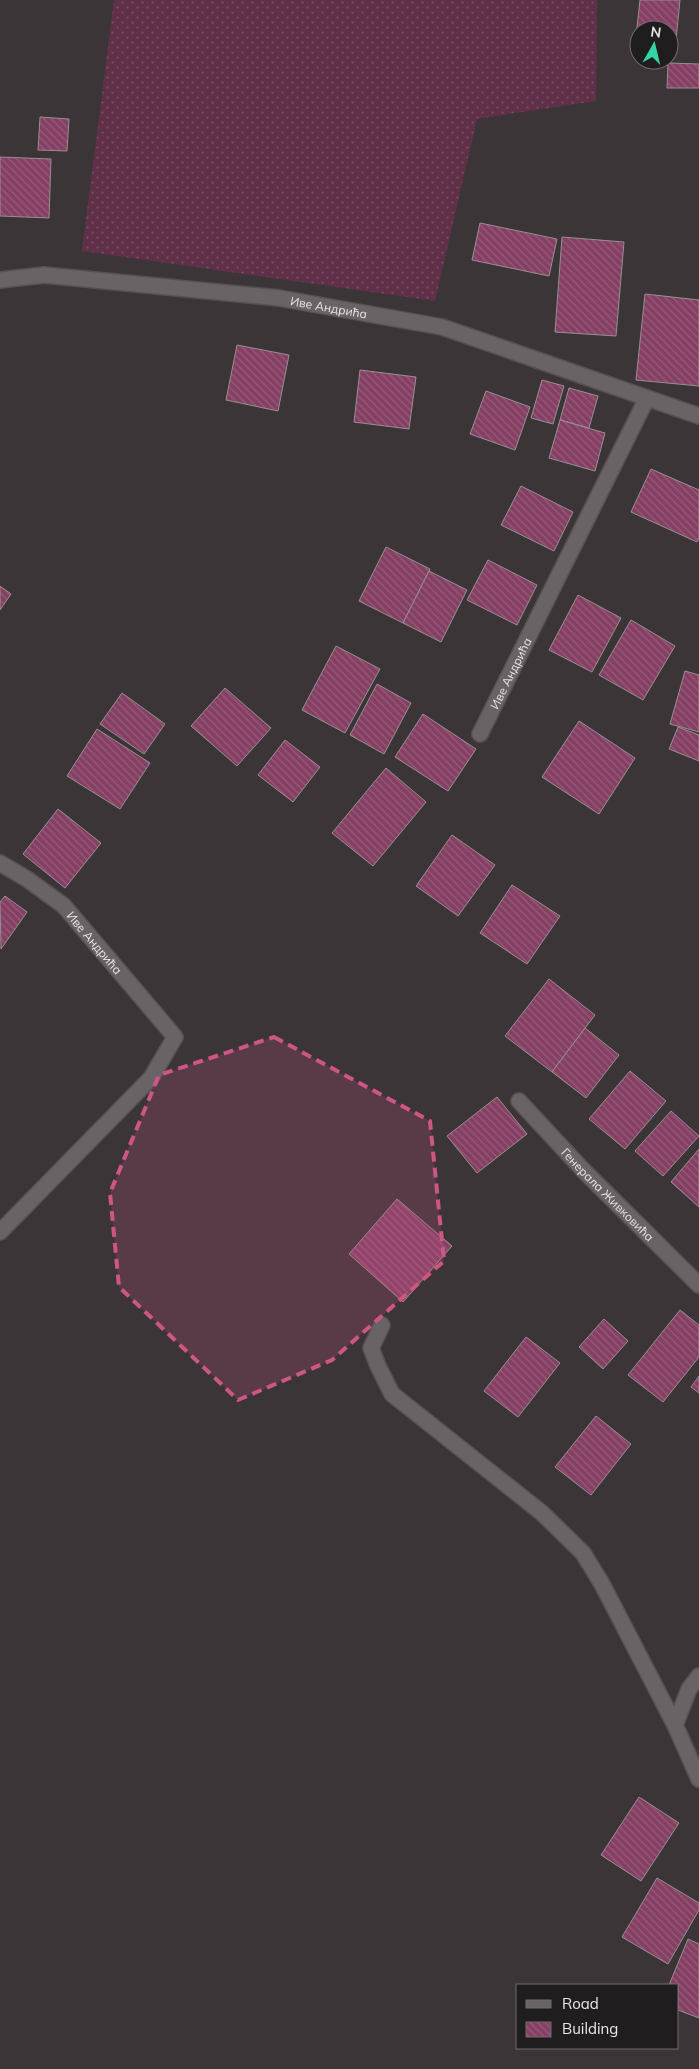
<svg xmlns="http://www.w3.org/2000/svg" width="699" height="2069" viewBox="0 0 699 2069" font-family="Mulish,sans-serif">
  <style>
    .grass { fill: url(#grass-dots) }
    .building { fill: url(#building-back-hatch); stroke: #979093 }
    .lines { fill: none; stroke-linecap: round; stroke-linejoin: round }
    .minor-casing { stroke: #565153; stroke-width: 18 }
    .minor { stroke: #6a6366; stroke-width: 15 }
    .marked { fill: #ce5685; fill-opacity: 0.2; stroke: #ce5685; stroke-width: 4; stroke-dasharray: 10 6; stroke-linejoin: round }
    .labels { text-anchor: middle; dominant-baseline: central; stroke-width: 4; stroke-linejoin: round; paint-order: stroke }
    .street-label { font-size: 12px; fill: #eae6e8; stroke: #201d1e }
  </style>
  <defs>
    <pattern id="grass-dots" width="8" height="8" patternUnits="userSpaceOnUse" patternTransform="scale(1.25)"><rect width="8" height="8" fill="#603048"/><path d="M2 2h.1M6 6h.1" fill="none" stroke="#774e62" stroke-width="1.8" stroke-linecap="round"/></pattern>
    <pattern id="building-back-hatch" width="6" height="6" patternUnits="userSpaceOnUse" patternTransform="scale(1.25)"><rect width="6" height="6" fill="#853f63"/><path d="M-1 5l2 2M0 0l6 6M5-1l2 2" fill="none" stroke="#965b79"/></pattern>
  </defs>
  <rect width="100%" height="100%" fill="#3b3537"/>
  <polygon class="grass" points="114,0 597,0 596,101 477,119 435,301 82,251"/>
  <g class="building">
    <polygon points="640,0 680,0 676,40 669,40 669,30 639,30 639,36 636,36"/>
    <polygon points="668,63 699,64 699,88 667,88"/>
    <polygon points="40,117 69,119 67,151 38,150"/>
    <polygon points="0,157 51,159 49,218 0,216"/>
    <polygon points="480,223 557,239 549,276 472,260"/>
    <polygon points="562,237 624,242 616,336 555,332"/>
    <polygon points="645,294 699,300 699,386 636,380"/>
    <polygon points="237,345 289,355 278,411 226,400"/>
    <polygon points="360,370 416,377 409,429 354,422"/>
    <polygon points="542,380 564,386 553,424 531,418"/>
    <polygon points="569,388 598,396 589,428 560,420"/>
    <polygon points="486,391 530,407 515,450 470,434"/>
    <polygon points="560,420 605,433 595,471 549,458"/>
    <polygon points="651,469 699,490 699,538 697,542 631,512"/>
    <polygon points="521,486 573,512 554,551 501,525"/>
    <polygon points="386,547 430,569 403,623 359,601"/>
    <polygon points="488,560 537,585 517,625 467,600"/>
    <polygon points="429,571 467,590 441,642 403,623"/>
    <polygon points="0,586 11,594 0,610"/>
    <polygon points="578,595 621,618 592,672 549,650"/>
    <polygon points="631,620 675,646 643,700 599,675"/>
    <polygon points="336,646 380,669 345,733 302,710"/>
    <polygon points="685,671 699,675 699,732 670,724"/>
    <polygon points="377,684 411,703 384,754 350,735"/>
    <polygon points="225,688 271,728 237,766 191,726"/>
    <polygon points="122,693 165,724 144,754 100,724"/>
    <polygon points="423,714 476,749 448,791 395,757"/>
    <polygon points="579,721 635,758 599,814 542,777"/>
    <polygon points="678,727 699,735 699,761 669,749"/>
    <polygon points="97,729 150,763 120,809 67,776"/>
    <polygon points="285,740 320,767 293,802 258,775"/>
    <polygon points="386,768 426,802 373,866 332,833"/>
    <polygon points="58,809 101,843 65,888 23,854"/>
    <polygon points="452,835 495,865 458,916 416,886"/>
    <polygon points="512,885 560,916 527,964 480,933"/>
    <polygon points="5,896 27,912 1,949 0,902"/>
    <polygon points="549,979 595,1015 552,1072 505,1036"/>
    <polygon points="585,1028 619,1055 586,1098 552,1072"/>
    <polygon points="630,1071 666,1101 625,1149 589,1119"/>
    <polygon points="497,1097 527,1134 477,1173 447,1136"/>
    <polygon points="671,1111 699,1136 663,1176 635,1151"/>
    <polygon points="699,1149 699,1207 671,1182"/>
    <polygon points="397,1199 452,1246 403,1302 349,1254"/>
    <polygon points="680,1310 699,1325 699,1357 663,1402 628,1375"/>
    <polygon points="604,1319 628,1341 603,1369 579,1347"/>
    <polygon points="526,1337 560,1363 518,1417 484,1391"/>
    <polygon points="699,1376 699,1393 691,1387"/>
    <polygon points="596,1416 631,1444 591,1495 555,1467"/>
    <polygon points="639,1797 679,1823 641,1881 601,1855"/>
    <polygon points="657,1878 699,1903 699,1910 668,1964 622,1937"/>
    <polygon points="688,1939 699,1944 699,2018 678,2010 678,1985 669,1985"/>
  </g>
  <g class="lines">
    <defs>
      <g id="minor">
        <path id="s1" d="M0,280L44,275L279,298L442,327L699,416"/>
        <path id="s2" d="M480,734L647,398"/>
        <path id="s3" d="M0,863L27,879L64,906L175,1037L151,1078L0,1232"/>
        <path id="s4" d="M519,1101L584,1171L699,1285"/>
        <polyline points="382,1325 371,1348 378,1366 392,1394 542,1513 583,1553 602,1584 675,1725"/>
        <polyline points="699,1676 689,1689 675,1725 699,1779"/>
      </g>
    </defs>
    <use href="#minor" class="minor-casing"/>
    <use href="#minor" class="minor"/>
  </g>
  <path class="marked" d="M274,1037L430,1121L444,1261L332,1360L238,1400L119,1287L110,1193L159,1075Z"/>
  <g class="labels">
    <g class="street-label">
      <text stroke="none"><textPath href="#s1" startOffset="331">Иве Андрића</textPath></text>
      <text stroke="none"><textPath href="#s2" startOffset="68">Иве Андрића</textPath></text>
      <text stroke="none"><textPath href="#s3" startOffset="125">Иве Андрића</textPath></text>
      <text stroke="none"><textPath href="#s4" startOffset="129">Генерала Живковића</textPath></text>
    </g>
  </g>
  <rect x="516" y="1984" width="162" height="65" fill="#201d1e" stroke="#716d6f"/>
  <rect x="526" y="2000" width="25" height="8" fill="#6a6366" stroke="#716d6f"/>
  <text x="562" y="2009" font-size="15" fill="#eae6e8">Road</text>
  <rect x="526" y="2022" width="25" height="15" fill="url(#building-back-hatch)" stroke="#716d6f"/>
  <text x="562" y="2034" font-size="15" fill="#eae6e8">Building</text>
  <g transform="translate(654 45) rotate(8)"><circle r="24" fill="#201d1e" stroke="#716d6f"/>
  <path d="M0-4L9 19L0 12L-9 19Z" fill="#34d4a7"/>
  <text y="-8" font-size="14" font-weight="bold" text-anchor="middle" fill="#eae6e8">N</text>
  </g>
</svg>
